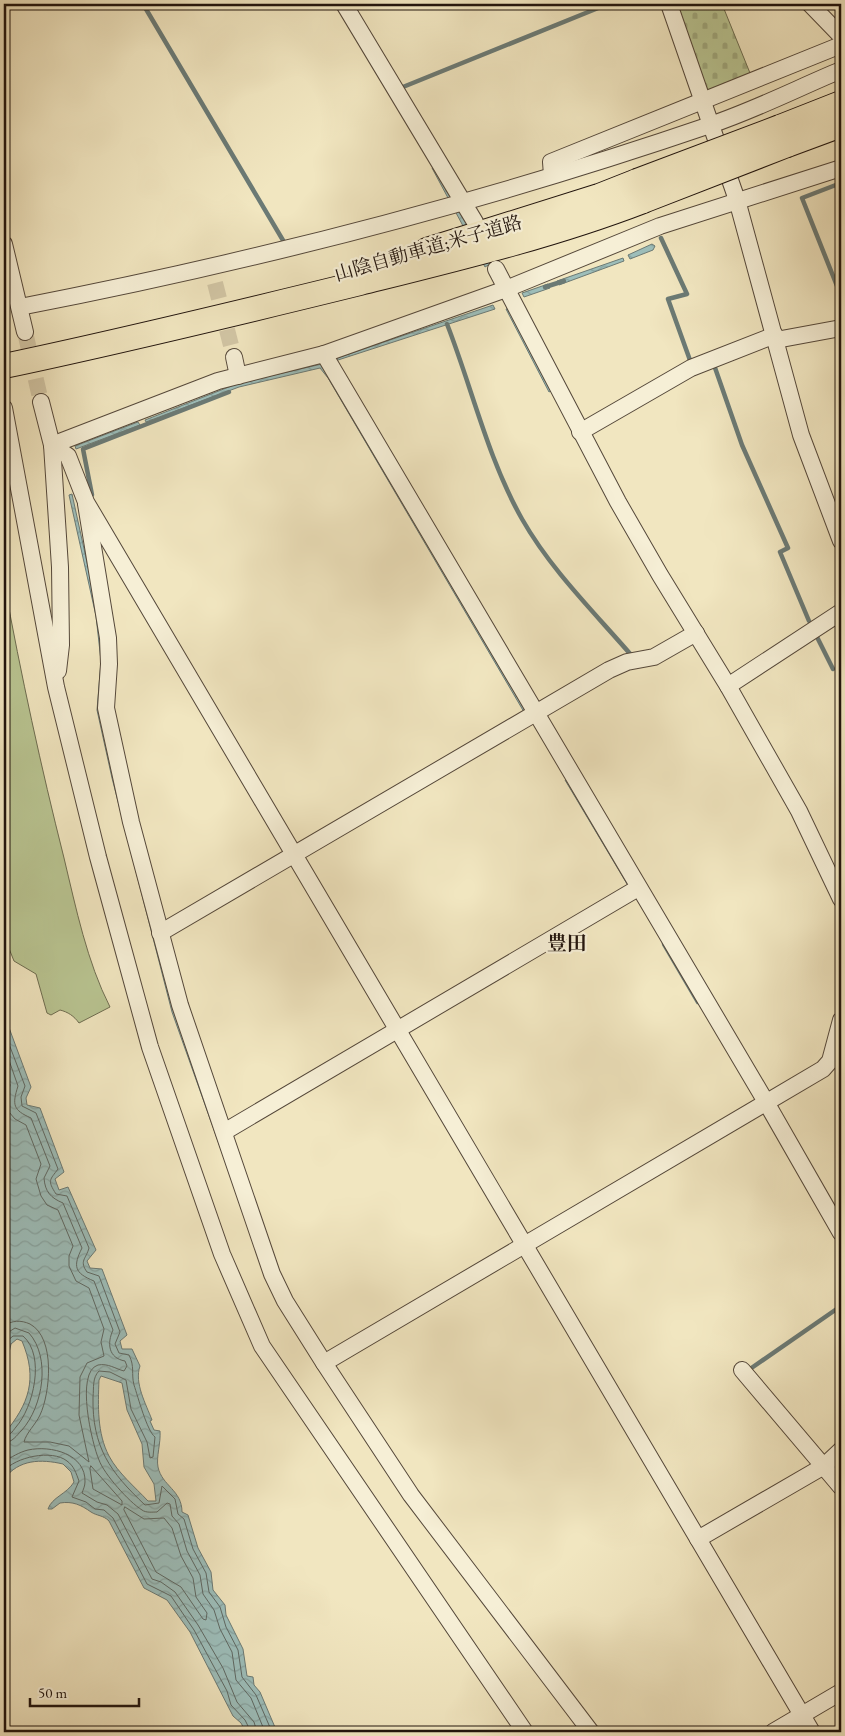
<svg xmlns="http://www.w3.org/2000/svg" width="845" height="1736" viewBox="0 0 845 1736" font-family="'EB Garamond','Noto Serif JP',serif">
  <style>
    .cemetery { fill: url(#cemetery-stones); stroke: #6d6c50 }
    .park { fill: #b9c592; stroke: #6d6c50 }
    .water { fill: url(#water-waves); stroke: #6b7a75; fill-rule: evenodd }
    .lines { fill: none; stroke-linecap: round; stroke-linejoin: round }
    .shore { stroke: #5f6964; stroke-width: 1 }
    .stream { stroke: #6b7a75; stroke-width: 4.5 }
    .minor-tunnel { stroke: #d2c6a5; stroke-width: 16; stroke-dasharray: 16 8; stroke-linecap: butt }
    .minor-casing { stroke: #55483a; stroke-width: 18 }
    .highway-casing { stroke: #21140d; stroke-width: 26 }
    .minor { stroke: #f6efd6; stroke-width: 16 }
    .highway { stroke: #f1e6c0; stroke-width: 24 }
    .highway-bridge-casing { stroke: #21140d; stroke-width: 26; stroke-linecap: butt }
    .highway-bridge { stroke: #f1e6c0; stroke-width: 24 }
    .labels { text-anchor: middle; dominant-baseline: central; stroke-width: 4.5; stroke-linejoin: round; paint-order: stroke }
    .street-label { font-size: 19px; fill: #21140d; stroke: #f6efd6 }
    .neighbourhood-label { font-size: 20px; font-weight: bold; fill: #21140d; stroke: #f6efd6 }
  </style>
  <defs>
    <pattern id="cemetery-stones" width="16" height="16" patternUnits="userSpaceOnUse" patternTransform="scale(1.25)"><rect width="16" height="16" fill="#b9c592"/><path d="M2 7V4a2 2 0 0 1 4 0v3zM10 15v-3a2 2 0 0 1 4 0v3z" fill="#9fa87d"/></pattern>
    <pattern id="water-waves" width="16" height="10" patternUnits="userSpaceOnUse" patternTransform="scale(1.25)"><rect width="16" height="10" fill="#9dbeba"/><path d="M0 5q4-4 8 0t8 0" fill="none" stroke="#87a29f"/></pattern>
  </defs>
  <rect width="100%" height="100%" fill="#f1e6c0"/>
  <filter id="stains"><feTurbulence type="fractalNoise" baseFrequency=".004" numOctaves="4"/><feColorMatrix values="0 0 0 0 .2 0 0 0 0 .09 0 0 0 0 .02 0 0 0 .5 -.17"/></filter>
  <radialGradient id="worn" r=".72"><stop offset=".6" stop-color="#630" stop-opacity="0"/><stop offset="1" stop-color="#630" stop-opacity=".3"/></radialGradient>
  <polygon class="cemetery" points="675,4 722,4 752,78 709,96"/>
  <path class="park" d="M4,582C21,675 41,767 64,858C76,908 87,962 110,1007L79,1023C74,1016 68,1012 60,1010L51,1015L47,1013L36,974L14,961L4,936Z"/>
  <g class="water">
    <polygon points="436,166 490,264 485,267 432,168"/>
    <polygon points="652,244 655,246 653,250 630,259 628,255"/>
    <polygon points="623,258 624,261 559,285 557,281"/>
    <polygon points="548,284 550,288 524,297 522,293"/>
    <polygon points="493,305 495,309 335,361 334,359"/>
    <polygon points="511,308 553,390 549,392 506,309"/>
    <polygon points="322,364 525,709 524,712 328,378 320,368 239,387 146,422 145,420 239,383"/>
    <polygon points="138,422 140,425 76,449 75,446"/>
    <polygon points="72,494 99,617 104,660 100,710 131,845 176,1013 226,1157 224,1158 172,1012 112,778 97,710 101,661 96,616 69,495"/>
    <polygon points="567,779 632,888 630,889 565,780"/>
    <path d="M8,1025L31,1087L26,1098L27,1105L40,1108L64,1172L55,1179L59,1190L68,1187L96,1250L87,1261L90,1268L102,1269L127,1335L120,1341L122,1349H132L140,1366C134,1383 146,1404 152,1420L150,1421L154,1430L160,1431C161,1443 156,1457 158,1467C162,1486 182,1490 182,1512L188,1515L198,1548L211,1572L213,1590L225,1605L226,1615L243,1649L247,1676L253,1677L254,1685L260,1692L277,1732H246L241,1723L233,1716L190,1632L167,1600L144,1588L109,1521C103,1515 97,1516 91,1512C81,1505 73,1501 60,1503L52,1509H48C52,1497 67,1494 74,1482L71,1472L63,1464C41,1459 19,1459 4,1479V1434C29,1404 38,1379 22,1341L17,1339L11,1344L4,1374V1026ZM101,1376L122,1383L127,1410L142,1444L144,1467L154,1484L156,1501H148C135,1487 118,1473 109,1456C97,1433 98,1406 99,1380Z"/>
  </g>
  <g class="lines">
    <g class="shore">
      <path d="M4,1031L25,1086L21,1097L22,1106L36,1113L58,1169C50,1180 47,1180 56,1194L67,1196L89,1248C86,1259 79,1261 87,1272L99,1276L120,1332L115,1344L119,1353L129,1355C135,1367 131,1373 134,1385C138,1397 147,1431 155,1437L153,1457L150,1458L147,1442L131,1409L126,1380L110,1372L99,1371C92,1378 94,1388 93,1397C92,1447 110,1472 145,1505L159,1503L162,1486L175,1499L178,1514L184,1519L193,1549L206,1573L209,1592L220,1607L226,1627L238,1650L242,1677L256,1695L272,1732"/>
      <path d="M4,1046L18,1086C12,1105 13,1110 31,1118L50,1166L44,1178C45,1192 51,1198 63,1203L82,1248C73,1266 74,1273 94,1281L113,1330C107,1343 108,1358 125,1361L127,1366L124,1371C116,1369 108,1363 98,1365C75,1372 92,1444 99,1460C104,1474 129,1502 142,1510C146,1513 152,1512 157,1512L167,1503L170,1504L172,1516L179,1524L187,1551L200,1575L203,1594L214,1610L220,1629L232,1652L236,1680L251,1698L265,1732"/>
      <path d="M4,1067L10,1085L7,1098L9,1112L15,1119L26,1125L41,1164L36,1179L41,1196L47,1205L58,1210L73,1246L69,1256V1266L76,1281L89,1288L104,1329L101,1342L104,1356L87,1363L80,1377L79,1415L89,1462L69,1446L50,1442H24C26,1433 36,1424 40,1415C50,1394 56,1338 30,1324C21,1320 12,1320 4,1326"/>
      <path d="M4,1335L15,1328L29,1333C51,1358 43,1406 22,1430C16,1436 13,1442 4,1443"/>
      <path d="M4,1351L6,1342L13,1336H23C46,1356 33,1408 16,1427C12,1432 10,1436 4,1436"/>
      <path d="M4,1462C11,1457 20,1452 28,1450C51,1445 86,1454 85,1482C85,1486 83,1490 82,1493L97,1502L107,1505L118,1514L152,1579L161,1582L175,1592L198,1625L223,1668L237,1702L254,1722L257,1732"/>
      <polygon points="91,1466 122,1501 122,1505 93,1489 90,1469"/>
      <path d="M4,1471C15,1457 52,1449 67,1461C74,1466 76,1473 79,1481L72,1497L86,1502L95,1509L104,1510L113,1518L147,1584L171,1596L194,1630L227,1691L231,1705L245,1720L251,1732"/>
      <polygon points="125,1507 144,1519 164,1518 172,1528 181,1556 193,1578 196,1597 207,1613 206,1620 203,1619 181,1587 156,1572 124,1510"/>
    </g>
    <g class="stream">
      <polyline points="143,4 284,242"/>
      <polyline points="398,89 608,4"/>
      <polyline points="841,183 802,198 841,296"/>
      <polyline points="661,238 687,294 668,299 691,363"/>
      <polyline points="545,287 564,281"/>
      <path d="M447,324C472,388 488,459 522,519C551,570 594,612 632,656"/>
      <polyline points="713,362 742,445 788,548 780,552 809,621"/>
      <polyline points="92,495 83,449 229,392"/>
      <polyline points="815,633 833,669"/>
      <polyline points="664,944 698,1002"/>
      <polyline points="752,1372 750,1369 841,1306"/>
    </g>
    <g class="minor-tunnel">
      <polyline points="215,283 234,357"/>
      <polyline points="25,332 41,402"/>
    </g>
    <defs>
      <g id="minor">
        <polyline points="344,4 475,222"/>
        <polyline points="669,4 737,200 801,435 841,541"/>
        <polyline points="810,4 841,36"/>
        <polyline points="552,175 551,162 841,45"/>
        <polyline points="4,244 25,332"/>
        <polyline points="496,269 618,502 660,575 728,686 799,811 841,899"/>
        <path d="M20,307C253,262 485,202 710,125C755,110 798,88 841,70"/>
        <polyline points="776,340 841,328"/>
        <polyline points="324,354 766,1102 841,1233"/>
        <polyline points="234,357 238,376"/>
        <polyline points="41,402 52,445 60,567 61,645 58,671"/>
        <polyline points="4,408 56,687 98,857 150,1047 222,1254 262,1346 525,1732"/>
        <polyline points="580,432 691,368 775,335"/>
        <polyline points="52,445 68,456 86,502 812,1732"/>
        <polyline points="52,445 218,381 324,354 506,289 660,226 841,168"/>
        <polyline points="86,504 108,638 109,664 106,708 131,822 180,1005 272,1274 285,1301 324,1363 411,1495 591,1732"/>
        <polyline points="728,686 841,612"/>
        <polyline points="160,933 609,670 627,662 654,657 696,633"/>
        <polyline points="224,1132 638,888"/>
        <polyline points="324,1363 823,1069 830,1061 841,1020"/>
        <polyline points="742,1370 841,1487"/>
        <polyline points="698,1539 824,1466 841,1450"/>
        <polyline points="773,1732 841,1692"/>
      </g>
      <g id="highway">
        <polyline points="780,127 841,103"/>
        <polyline points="787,145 841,125"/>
        <polyline points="427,250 599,196 637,181"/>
        <path d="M4,366C123,341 242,312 360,283C456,259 552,236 643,201"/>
      </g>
    </defs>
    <use href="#minor" class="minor-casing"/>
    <use href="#highway" class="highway-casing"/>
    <use href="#minor" class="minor"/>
    <use href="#highway" class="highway"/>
    <defs>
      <g id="highway-bridge">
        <polyline points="637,181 780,127"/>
        <polyline points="643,201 787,145"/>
      </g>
    </defs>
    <use href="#highway-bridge" class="highway-bridge-casing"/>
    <use href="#highway-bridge" class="highway-bridge"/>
  </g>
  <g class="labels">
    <g class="street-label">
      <text transform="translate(428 248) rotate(-16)">山陰自動車道;米子道路</text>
    </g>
    <g class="neighbourhood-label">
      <text x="567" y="943">豊田</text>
    </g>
  </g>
  <rect width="845" height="1736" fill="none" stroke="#f1e6c0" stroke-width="20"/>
  <rect x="5" y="5" width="835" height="1726" fill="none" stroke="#21140d" stroke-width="2.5"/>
  <rect x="10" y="10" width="825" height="1716" fill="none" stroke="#21140d"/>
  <path d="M30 1698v8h109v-8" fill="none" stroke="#21140d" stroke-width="2.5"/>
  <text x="38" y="1698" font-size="15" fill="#21140d" stroke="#f6efd6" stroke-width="4" paint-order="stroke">50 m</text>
  <rect width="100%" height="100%" filter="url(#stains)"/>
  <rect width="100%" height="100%" fill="url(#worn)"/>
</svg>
